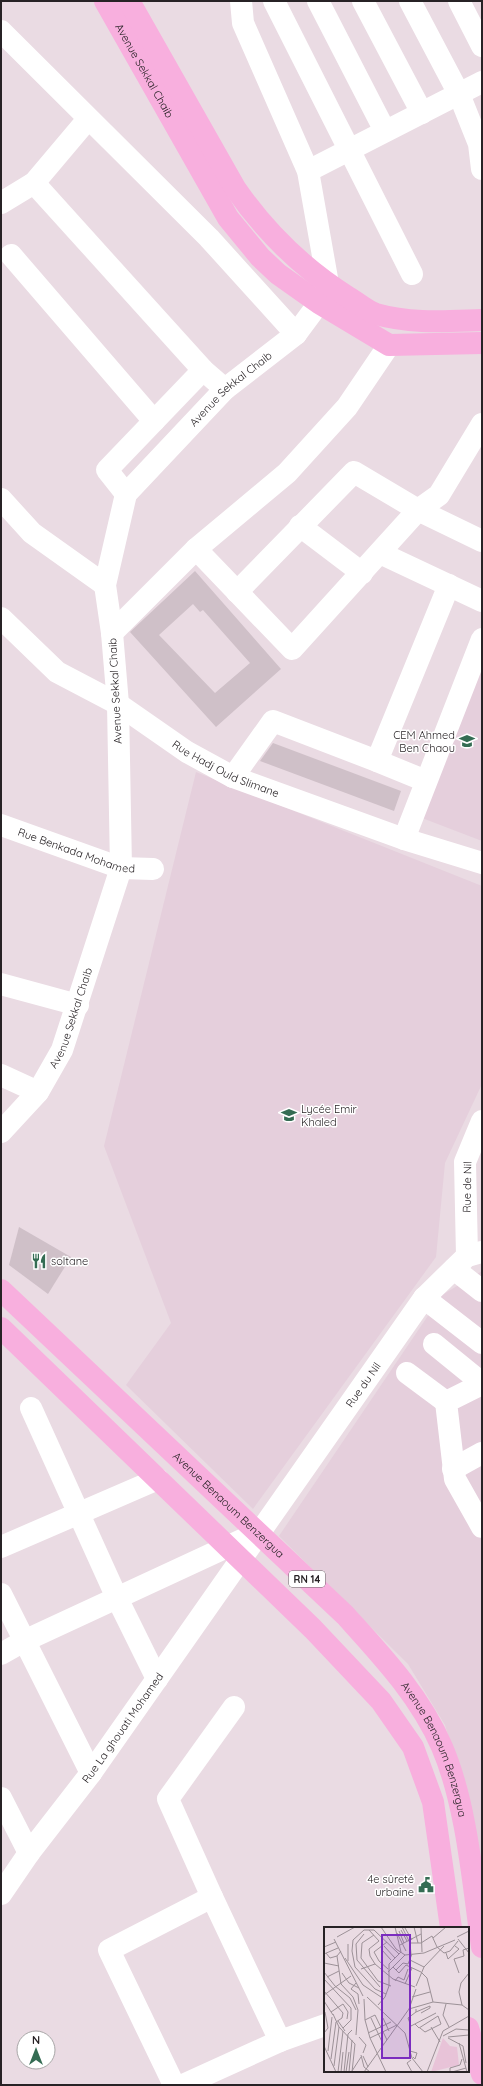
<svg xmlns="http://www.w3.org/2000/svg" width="483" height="2086" viewBox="0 0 483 2086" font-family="Quicksand,sans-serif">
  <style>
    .built { fill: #e5cfdc }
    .building { fill: #cfc0c8; fill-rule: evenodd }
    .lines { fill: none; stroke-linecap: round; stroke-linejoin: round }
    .minor { stroke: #fff; stroke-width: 22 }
    .major { stroke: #f8afde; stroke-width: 22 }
    .labels { text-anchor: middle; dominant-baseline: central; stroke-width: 3; stroke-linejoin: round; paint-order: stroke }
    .shield { fill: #fff; stroke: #686466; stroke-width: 1 }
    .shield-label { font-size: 10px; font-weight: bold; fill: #272225 }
    .street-label { font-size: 11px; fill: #272225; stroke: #fff }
    .poi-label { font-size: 11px; fill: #272225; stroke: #fff; text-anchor: end }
    .inset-road { fill: none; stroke: #9c9197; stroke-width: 1 }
    .view { fill: #7b2cbf; fill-opacity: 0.15; stroke: #7b2cbf; stroke-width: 2 }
    .inset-edge { fill: none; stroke: #272225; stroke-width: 2 }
  </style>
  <rect width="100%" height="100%" fill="#eadbe3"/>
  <g class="built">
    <polygon points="482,664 482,841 422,818"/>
    <polygon points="196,772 482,886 482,1084 445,1163 436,1257 253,1509 126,1385 171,1323 104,1146"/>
    <polygon points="482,1271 482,1897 455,1759 445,1725 408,1664 279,1536 442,1295"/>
  </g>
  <g class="building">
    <path d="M195,571L281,669L216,727L130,632ZM193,604L200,612L203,610L250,663L215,693L159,635Z"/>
    <polygon points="273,743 401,791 394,811 260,761"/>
    <polygon points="19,1227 71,1257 48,1294 9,1265"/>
  </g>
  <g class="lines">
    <g class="minor">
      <polyline points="274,1 412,274"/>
      <polyline points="318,1 385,131"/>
      <polyline points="363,1 422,113"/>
      <polyline points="410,1 459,94 479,144 482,169"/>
      <polyline points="459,1 482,46"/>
      <polyline points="1,31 209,238 296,334"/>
      <polyline points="308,171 482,82"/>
      <polyline points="34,183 203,370 225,389"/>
      <polyline points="1,203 34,183 88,119"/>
      <polyline points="11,255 154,421"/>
      <polyline points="126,494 107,470 203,370"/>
      <polyline points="1,499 32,533 105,585"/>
      <polyline points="300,526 362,573"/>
      <polyline points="196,549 287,473 347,407 389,345"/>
      <polyline points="380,553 482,601"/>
      <polyline points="237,592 354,472 418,510 439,495 482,424"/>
      <path id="s1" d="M1,618L57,672L118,704L187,752L233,777L404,839L482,863"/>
      <polyline points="112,633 196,549 292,649 418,510 482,541"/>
      <polyline points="377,761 426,781"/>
      <polyline points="233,777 273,721 377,761 449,585"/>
      <path id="s2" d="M1,825L121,868L153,869"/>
      <polyline points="404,839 482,639"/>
      <polyline points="1,984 78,1005"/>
      <polyline points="1,1075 38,1092"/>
      <path id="s3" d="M1,1132L38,1092L62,1050L121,868L118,704L112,633L105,585L126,494L225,389L296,334L319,303L328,284L308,171L243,23L241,1"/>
      <polyline points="467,1256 465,1162 482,1121"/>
      <polyline points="454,1269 482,1291"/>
      <polyline points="424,1298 482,1343"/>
      <polyline points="434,1344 482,1383"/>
      <polyline points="407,1373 446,1402"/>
      <polyline points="482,1384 446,1402 455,1479 482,1527"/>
      <polyline points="31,1408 117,1598 157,1679"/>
      <polyline points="453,1469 482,1453"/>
      <polyline points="1,1547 158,1479"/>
      <polyline points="1,1594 91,1773"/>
      <polyline points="1,1654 24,1641 244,1539"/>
      <polyline points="1,1798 29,1853"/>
      <path id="s4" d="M1,1894L29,1853L91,1773L424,1298L467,1256L482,1252"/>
      <polyline points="212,1897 168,1799 234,1707"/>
      <polyline points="174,2085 109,1950 212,1897 280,2041"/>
      <polyline points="183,2085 280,2041 325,2025"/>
    </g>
    <g class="major">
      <path id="s5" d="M105,1L228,218L260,257L278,274L319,303L389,345L482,343"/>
      <path d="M129,1L235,188C266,233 302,268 348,297C357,302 367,311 376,314C411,324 447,321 482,320"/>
      <path id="s6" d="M1,1290L345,1615C382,1656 420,1696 442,1747C467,1805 473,1884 482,1947"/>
      <polyline points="1,1328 313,1629 381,1701 413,1747 433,1802 451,1928"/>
      <polyline points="468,2028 482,2074"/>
    </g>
  </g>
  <defs>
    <symbol id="school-bare" viewBox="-9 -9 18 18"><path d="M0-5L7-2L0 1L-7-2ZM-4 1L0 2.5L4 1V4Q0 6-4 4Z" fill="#346c53" stroke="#fff" stroke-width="2.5" paint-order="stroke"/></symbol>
    <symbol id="restaurant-bare" viewBox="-9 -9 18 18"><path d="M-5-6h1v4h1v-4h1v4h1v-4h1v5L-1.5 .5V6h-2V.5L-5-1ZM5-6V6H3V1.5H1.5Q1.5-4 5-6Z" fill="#346c53" stroke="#fff" stroke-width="2.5" paint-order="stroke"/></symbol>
    <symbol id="civic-bare" viewBox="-9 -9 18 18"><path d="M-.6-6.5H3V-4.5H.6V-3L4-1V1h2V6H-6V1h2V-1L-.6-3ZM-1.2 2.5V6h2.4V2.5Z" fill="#346c53" stroke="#fff" stroke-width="2.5" paint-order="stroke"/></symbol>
  </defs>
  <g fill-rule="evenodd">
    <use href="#school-bare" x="456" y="730" width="22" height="22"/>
    <use href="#school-bare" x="278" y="1104" width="22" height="22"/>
    <use href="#restaurant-bare" x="28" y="1250" width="22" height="22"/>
    <use href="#civic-bare" x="415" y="1874" width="22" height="22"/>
  </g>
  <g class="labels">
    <rect class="shield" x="289" y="1571" width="36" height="16" rx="3"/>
    <g class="shield-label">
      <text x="307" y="1579">RN 14</text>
    </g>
    <g class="street-label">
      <text stroke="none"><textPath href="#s5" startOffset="80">Avenue Sekkal Chaib</textPath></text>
      <text stroke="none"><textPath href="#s3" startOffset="820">Avenue Sekkal Chaib</textPath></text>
      <text transform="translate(115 691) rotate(-93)">Avenue Sekkal Chaib</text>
      <text stroke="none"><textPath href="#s1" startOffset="273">Rue Hadj Ould Slimane</textPath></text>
      <text stroke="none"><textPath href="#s2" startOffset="80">Rue Benkada Mohamed</textPath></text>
      <text stroke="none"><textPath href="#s3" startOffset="136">Avenue Sekkal Chaib</textPath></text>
      <text transform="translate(467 1187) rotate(-89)">Rue de Nil</text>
      <text stroke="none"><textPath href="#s4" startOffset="625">Rue du Nil</textPath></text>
      <text stroke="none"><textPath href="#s6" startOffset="313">Avenue Benaoum Benzergua</textPath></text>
      <text stroke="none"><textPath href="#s4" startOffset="206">Rue La ghouati Mohamed</textPath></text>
      <text stroke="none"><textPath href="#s6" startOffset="637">Avenue Benaoum Benzergua</textPath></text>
    </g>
    <g class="poi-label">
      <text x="455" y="735">CEM Ahmed<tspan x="455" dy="13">Ben Chaou</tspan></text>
      <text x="301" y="1109" text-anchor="start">Lycée Emir<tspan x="301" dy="13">Khaled</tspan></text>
      <text x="51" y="1261" text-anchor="start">soltane</text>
      <text x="414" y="1879">4e sûreté<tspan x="414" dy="13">urbaine</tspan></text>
    </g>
  </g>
  <g transform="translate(324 1927)">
    <rect width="145" height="145" fill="#eadbe3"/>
    <path d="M119,111L126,119L133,120L135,138L107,145Z" fill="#e8c3d8"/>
    <path class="inset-road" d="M57,0L72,22L81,28L100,26L131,13M78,0L86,16L87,27M90,0L94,16M97,0L98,25M81,1L88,13M45,3L55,14L45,22L46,29L51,37L69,52L91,60M77,3L83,14M75,4L80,16M73,6L82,24M40,7L32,17L33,33L56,60M50,8L38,16L37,31L54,54L67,59M13,10L31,0M133,10L145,4M109,11L122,0M10,12L39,69M134,12L145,26M63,15L50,25L55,34L64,42M86,16H97L108,9L113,20L120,26L126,24L134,14M76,18L97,7M60,19L71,31M0,20L12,15M58,23L67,33M17,24L13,29L17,57L29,70L34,83L32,108M2,26L6,31L13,29M122,26L124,32L135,22L131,19M0,27L14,21M21,31L39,58L60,72M86,33L100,40M24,34V17M0,36L15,39M69,40L81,28M37,42L51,37M72,43L79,36L84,37L88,27M0,45L11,59L26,71L32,83M64,45L69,40L75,46L82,38L97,45L103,51L109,75M18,46L25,56L35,61M135,46L130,32L140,29L139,23L145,21M145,46L137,56L135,65L138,78L145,83M3,50L15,44M0,52L27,81V93L19,101M71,54L74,50L80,53L84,42M32,56L27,62L34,67L35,77M81,57L88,41M92,59L100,40L120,19M0,64L19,86L18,91L12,95L7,132M62,67L51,62L31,40L28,24L29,13L40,3H50L75,27M0,68L27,49M43,70L81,106L88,131L99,145M88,70L106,65M40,72L41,93L46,111L62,145M0,74L9,88M122,77L119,88L125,100M54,78L61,70L65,59V37L77,25L71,0M85,82L92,62M92,82V85L106,79V81L97,86M7,85L19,77L24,85L23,92M92,85L84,91L87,99L112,86M9,87L15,100L31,117L28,145M47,91L59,117M59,91L65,104M41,93L51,88L63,113M14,94L21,104M91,97L95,101L114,89L117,97L101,105L96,101M107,100L116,115M0,106L4,101L1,85M44,106L67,95M119,109L132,102L145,103M35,110L42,118L39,126M124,110L145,108M46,111L73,98M124,111L139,119L142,136M135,116L143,145M0,119L12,145M4,124L8,90M86,124L93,126L91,132L89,130M37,128L40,140L46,145M39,129L44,140M87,133L83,136L88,145M10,139L15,100M28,144L37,130M14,145L19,104M17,145L19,125M20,145L24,107L28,103M22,145L25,125M25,145L28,113M40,145L85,82L109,75L138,78M103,145L119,104L145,89M126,145V141L136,138L138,132M128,145L142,141"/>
    <path class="view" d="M58,8H86V131H58Z"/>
    <rect width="145" height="145" class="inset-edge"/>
  </g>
  <rect width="483" height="2086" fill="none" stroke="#272225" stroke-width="4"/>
  <g transform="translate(36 2050)"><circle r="19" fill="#ffffff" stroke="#a9a7a8"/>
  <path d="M0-3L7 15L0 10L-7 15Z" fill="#346c53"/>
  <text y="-6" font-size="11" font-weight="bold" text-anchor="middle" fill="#272225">N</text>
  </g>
</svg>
